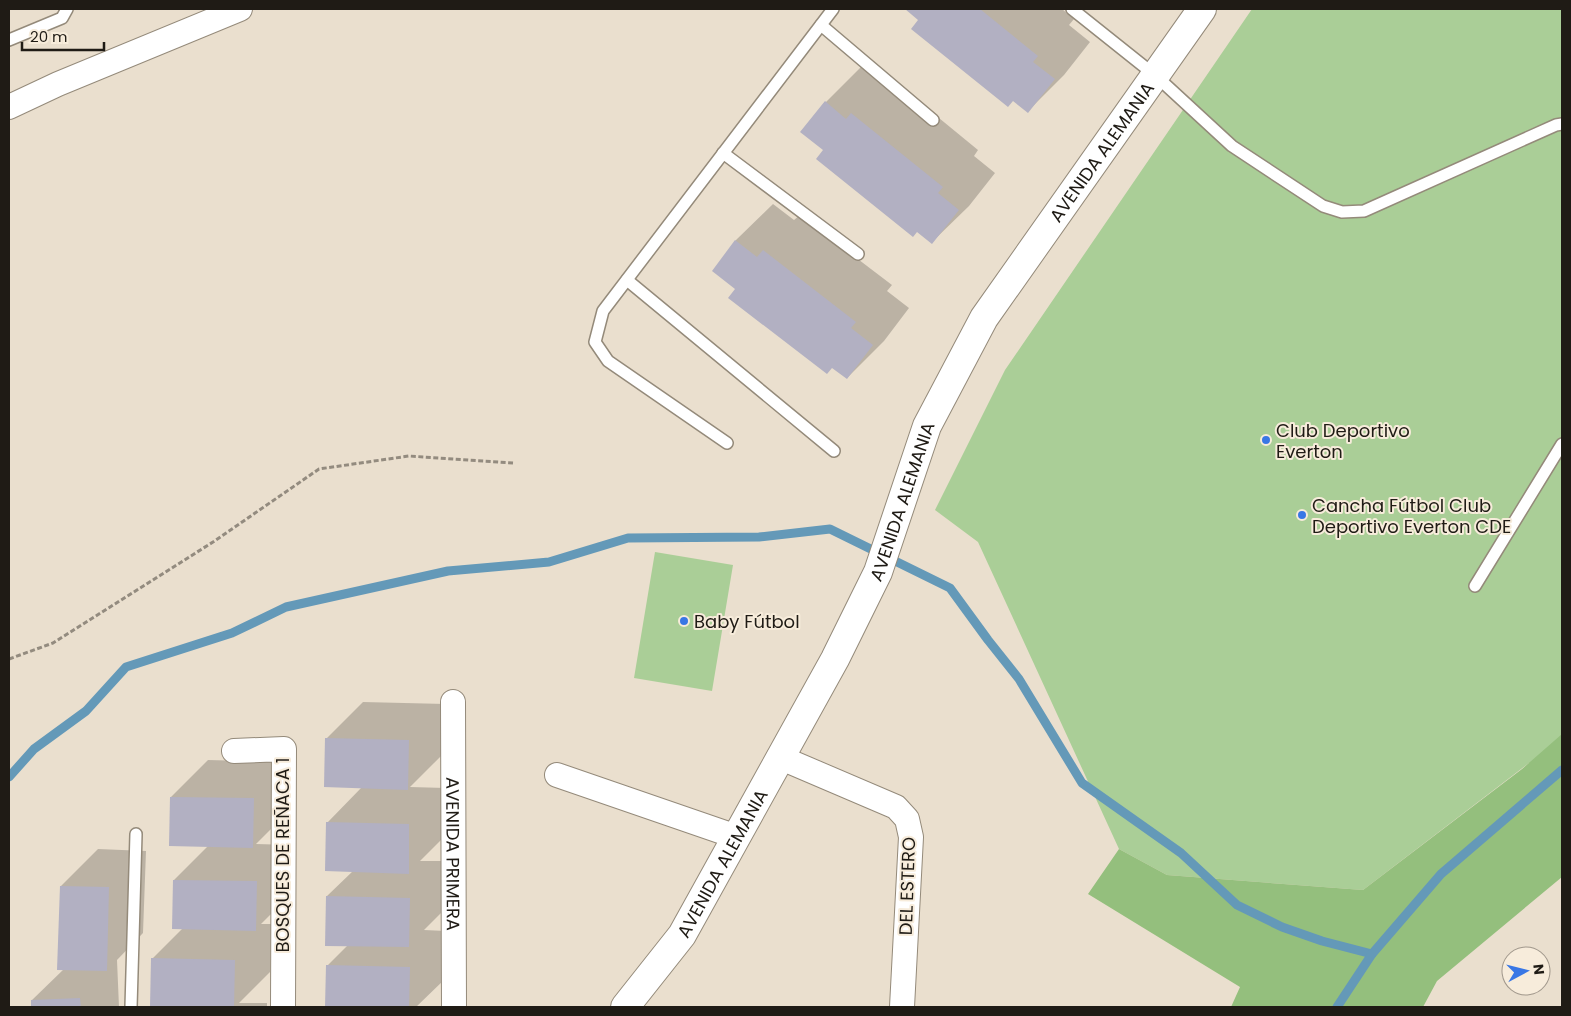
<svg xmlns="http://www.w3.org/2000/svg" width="1571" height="1016" viewBox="0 0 1571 1016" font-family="Poppins,sans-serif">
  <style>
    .green { fill: #aace97 }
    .forest { fill: #94bf7d }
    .shadow { fill: #0003 }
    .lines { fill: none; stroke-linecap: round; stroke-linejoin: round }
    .stream { stroke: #6499b8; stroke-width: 9 }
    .building { fill: #b2b0c2 }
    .service-casing { stroke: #948a7a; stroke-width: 14 }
    .minor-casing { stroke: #948a7a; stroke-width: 26 }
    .tertiary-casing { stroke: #948a7a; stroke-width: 30 }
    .path { stroke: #938b7f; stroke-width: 3; stroke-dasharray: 5 2.5; stroke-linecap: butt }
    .service { stroke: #fff; stroke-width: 11 }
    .minor { stroke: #fff; stroke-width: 24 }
    .tertiary { stroke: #fff; stroke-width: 28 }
    .poi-dot { fill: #3977e5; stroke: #f7ecdb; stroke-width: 2 }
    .labels { text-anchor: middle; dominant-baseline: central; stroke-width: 4; stroke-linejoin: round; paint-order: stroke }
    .street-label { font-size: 18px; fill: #1f1b15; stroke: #f7ecdb }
    .poi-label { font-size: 18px; fill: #1f1b15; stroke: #f7ecdb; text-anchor: start }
  </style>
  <rect width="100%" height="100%" fill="#eadfce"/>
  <g class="green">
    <polygon points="1252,9 1562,9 1562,765 1529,763 1363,890 1167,875 1119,849 978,542 935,510 1005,370"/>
    <polygon points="655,552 733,565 712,691 634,678"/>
  </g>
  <polygon class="forest" points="1562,734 1562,877 1437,981 1423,1007 1231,1007 1240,987 1088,894 1119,849 1167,875 1363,890 1522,769"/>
  <g class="shadow">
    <polygon points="907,9 1062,9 1074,19 1069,25 1090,42 1064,75 1028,111"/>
    <polygon points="862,66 889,77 978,150 974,156 995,173 969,206 932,242 824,150 826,102"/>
    <polygon points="773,204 794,220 800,215 892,285 887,291 909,308 884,341 847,378 714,271 736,240"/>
    <polygon points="363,702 446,704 445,752 410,787 446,788 445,836 420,861 446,861 445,909 424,930 446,931 445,979 416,1007 326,1007 327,966 348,945 327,896 353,871 327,823 362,787 326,739"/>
    <polygon points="208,760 290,762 290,810 256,844 293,845 292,893 261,924 271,924 270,972 239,1003 267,1003 267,1007 151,1007 152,959 183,928 174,880 208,846 171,797"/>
    <polygon points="98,849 146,851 143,933 117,960 119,1007 33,1007 32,1000 64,969 61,886"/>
  </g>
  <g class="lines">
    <g class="stream">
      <polyline points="9,777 34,749 86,711 126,667 232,633 286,607 448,571 549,562 628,538 759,537 830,529 950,588 988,640 1019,679 1082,783 1181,853 1237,905 1282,927 1322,941 1372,954"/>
      <polyline points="1337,1007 1372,954 1441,874 1562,770"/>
    </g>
  </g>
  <g class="building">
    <polygon points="905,9 980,9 1038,56 1033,62 1055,79 1028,113 1013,101 1008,107 911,29 918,20"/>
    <polygon points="825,101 846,119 851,113 943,187 938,193 959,210 932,244 917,232 913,237 816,159 823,150 800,132"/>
    <polygon points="735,240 757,257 763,250 856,322 851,328 873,345 847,379 832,368 827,374 728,298 735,289 712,271"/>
    <polygon points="325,738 409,740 408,790 324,787"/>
    <polygon points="170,797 254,798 253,848 169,846"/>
    <polygon points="326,822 409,824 409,874 325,871"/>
    <polygon points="173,880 257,881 256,931 172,929"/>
    <polygon points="60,886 109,887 107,971 57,970"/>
    <polygon points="326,896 410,898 409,947 325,946"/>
    <polygon points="151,958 235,960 234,1007 150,1007"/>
    <polygon points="326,965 410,967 409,1007 325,1007"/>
    <polygon points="80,998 81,1007 31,1007 31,1000"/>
  </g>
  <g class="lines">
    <defs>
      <g id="service">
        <polyline points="1072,9 1156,76 1232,146 1323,206 1342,212 1364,211 1556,125 1562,124"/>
        <polyline points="821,25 933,120"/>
        <polyline points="9,40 62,18 67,9"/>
        <polyline points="723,153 858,254"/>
        <polyline points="627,280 834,451"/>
        <polyline points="727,443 608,361 595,342 603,311 833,9"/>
        <polyline points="1475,586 1562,444"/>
        <polyline points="131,1007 136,834"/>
      </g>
      <g id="minor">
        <polyline points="9,107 58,84 240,9"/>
        <path id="s1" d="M453,702L454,1007"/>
        <polyline points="234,751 284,749 283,1007"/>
        <polyline points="779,757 896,807 907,819 911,837 902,1007"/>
        <polyline points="557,775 737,837"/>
      </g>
      <g id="tertiary">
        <path id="s2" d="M625,1007L682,935L835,659L878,572L927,426L984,318L1202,9"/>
      </g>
    </defs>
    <use href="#service" class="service-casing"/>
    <use href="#minor" class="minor-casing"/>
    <use href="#tertiary" class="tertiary-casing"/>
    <polyline class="path" points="9,659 53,643 213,542 319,469 409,456 513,463"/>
    <use href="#service" class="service"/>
    <use href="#minor" class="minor"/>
    <use href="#tertiary" class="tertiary"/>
  </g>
  <g class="poi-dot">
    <circle cx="1266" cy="440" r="5"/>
    <circle cx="1302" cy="515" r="5"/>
    <circle cx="684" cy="621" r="5"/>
  </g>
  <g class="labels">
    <g class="street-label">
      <text stroke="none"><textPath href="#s2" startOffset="984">AVENIDA ALEMANIA</textPath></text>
      <text stroke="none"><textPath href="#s2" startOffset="579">AVENIDA ALEMANIA</textPath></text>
      <text transform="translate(282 855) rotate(-90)">BOSQUES DE REÑACA 1</text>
      <text stroke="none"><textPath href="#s1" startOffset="152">AVENIDA PRIMERA</textPath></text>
      <text stroke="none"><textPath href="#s2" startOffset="174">AVENIDA ALEMANIA</textPath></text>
      <text transform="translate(907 886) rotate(-88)">DEL ESTERO</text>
    </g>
    <g class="poi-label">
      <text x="1276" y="430">Club Deportivo<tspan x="1276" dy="21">Everton</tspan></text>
      <text x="1312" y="505">Cancha Fútbol Club<tspan x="1312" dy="21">Deportivo Everton CDE</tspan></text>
      <text x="694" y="621">Baby Fútbol</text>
    </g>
  </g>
  <rect width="1571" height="1016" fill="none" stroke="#1f1b15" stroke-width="20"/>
  <g transform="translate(1526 971) rotate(83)"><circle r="24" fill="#f7ecdb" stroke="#a1988c"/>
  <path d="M0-4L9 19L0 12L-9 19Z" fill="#3977e5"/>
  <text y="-8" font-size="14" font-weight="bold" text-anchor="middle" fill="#1f1b15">N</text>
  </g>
  <path d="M22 42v8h82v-8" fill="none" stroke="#1f1b15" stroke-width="2.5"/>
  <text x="30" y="42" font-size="15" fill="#1f1b15" stroke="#f7ecdb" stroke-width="4" paint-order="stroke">20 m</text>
</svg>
